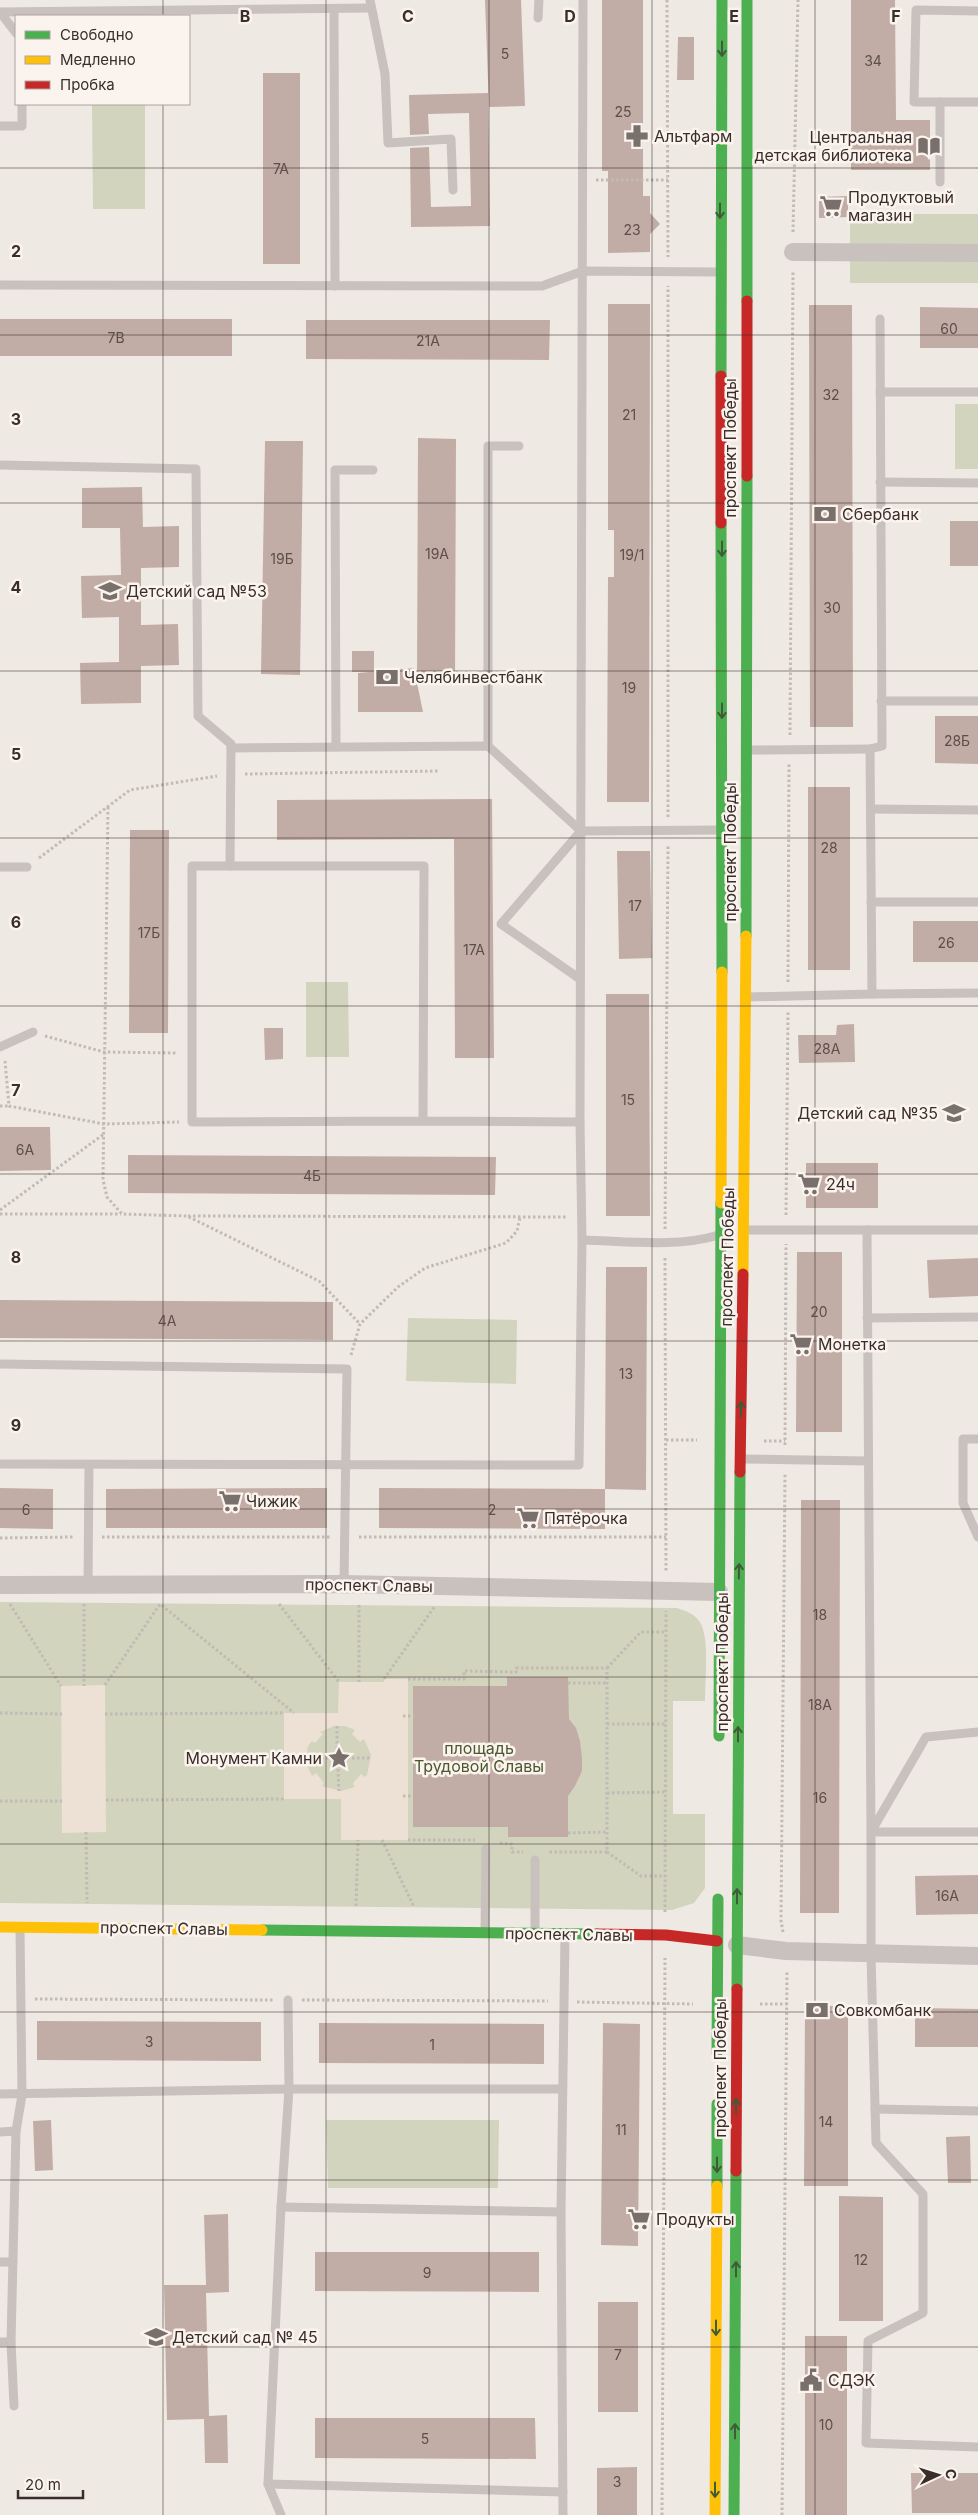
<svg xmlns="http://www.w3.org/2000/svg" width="978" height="2515" viewBox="0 0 978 2515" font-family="Inter,sans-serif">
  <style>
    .green { fill: #d2d4be }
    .plaza { fill: #ede0d4; fill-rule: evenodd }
    .building { fill: #c2aca6 }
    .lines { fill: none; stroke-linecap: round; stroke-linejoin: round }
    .path { stroke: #c1bab5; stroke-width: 3; stroke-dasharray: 2.5 2.5; stroke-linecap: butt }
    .lane { stroke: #c8c1bd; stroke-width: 9 }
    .street { stroke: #c8c1bd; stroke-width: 18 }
    .fast { stroke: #4caf50; stroke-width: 11 }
    .slow { stroke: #ffc107; stroke-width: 11 }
    .jam { stroke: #c62828; stroke-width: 11 }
    .oneway { stroke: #405b37 }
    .grid { fill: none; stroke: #3a2e2a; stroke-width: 1; stroke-opacity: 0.55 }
    .labels { text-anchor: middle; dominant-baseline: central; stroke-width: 5; stroke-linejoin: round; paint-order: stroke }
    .number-label { font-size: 14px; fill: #5c4e49 }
    .poi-label { font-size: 16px; fill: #3a2e2a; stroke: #fbf3ed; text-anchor: start }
    .street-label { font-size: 16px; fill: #3a2e2a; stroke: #fbf3ed }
    .park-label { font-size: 16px; fill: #4c592e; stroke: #fbf3ed }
    .grid-label { font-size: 16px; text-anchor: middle; font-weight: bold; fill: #3a2e2a; stroke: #fbf3ed; stroke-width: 5; stroke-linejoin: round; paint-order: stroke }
  </style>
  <rect width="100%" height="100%" fill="#efe9e4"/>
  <g class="green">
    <polygon points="92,104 145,104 145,209 93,209"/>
    <rect x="850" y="214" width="128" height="69"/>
    <rect x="955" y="404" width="23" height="65"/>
    <polygon points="306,982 348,982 349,1057 306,1057"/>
    <polygon points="408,1318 517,1320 516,1384 406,1381"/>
    <path d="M0,1602L677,1608C686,1611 698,1615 702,1626C709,1645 705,1680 705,1701H673V1814H705V1888L694,1903L672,1910L0,1903Z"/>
    <polygon points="326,2120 499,2120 498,2188 328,2188"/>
  </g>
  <g class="plaza">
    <path d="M384,1679H408V1840H341V1799H284V1713H338L339,1682H384ZM334,1726H345L355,1730L352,1734L360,1742L364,1739L371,1755L367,1775L365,1777L361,1774L353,1783L355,1787L341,1791L322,1786L324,1783L316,1773L312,1776L308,1768L306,1759L308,1746L312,1741L315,1743L323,1734L320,1732Z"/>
    <polygon points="105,1685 106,1832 62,1833 61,1686"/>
  </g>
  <g class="building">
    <polygon points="485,0 521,0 525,106 489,107"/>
    <polygon points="602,0 643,0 643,196 650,196 650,213 660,224 650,234 650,252 608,253 608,171 602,171"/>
    <polygon points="851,0 895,0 896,120 930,120 930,170 851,170"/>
    <polygon points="678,37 694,37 694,80 677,80"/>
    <rect x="263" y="73" width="37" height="191"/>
    <polygon points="488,93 490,226 411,227 410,148 429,147 431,207 471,206 469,113 428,114 429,134 410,135 409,95"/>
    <polygon points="848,196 848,217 819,218 819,197"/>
    <polygon points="608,304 650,304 649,802 607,802 608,577 614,577 614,530 608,530"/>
    <polygon points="809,305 852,305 853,727 810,727"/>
    <polygon points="920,307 978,308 978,348 920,348"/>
    <rect x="0" y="319" width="232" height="37"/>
    <polygon points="306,320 550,320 549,360 306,359"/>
    <polygon points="418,438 456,439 455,683 417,683 423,712 358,712 358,673 414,668 417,682"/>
    <polygon points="265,441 303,441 300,675 261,674"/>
    <polygon points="142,487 143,527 179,526 179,567 141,568 141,625 178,624 179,665 141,666 141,703 81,704 80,663 119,662 119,617 82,618 81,576 121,575 120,528 82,528 82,488"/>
    <rect x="950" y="521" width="28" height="45"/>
    <rect x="352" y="651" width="22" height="21"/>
    <polygon points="935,716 978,716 978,764 935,763"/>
    <rect x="808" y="787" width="42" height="183"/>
    <polygon points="492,799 494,1058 455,1058 454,839 277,840 277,800"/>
    <polygon points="130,830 169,830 168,1033 129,1033"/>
    <polygon points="617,851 650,851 652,958 619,959"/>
    <rect x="913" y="921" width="65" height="41"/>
    <polygon points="606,994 649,994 650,1216 606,1216"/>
    <polygon points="854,1024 855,1062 799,1063 798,1035 836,1035 837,1025"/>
    <polygon points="264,1028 283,1028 283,1059 265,1060"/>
    <polygon points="0,1127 50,1127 51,1170 0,1171"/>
    <polygon points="128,1155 496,1157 495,1195 128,1193"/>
    <rect x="806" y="1163" width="72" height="45"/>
    <polygon points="797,1252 842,1252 842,1432 796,1432"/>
    <polygon points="978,1258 978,1296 929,1298 927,1260"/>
    <polygon points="606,1267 647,1267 646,1490 605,1489"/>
    <polygon points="0,1300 333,1302 333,1340 0,1338"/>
    <polygon points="0,1488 53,1489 53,1529 0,1528"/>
    <polygon points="327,1488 327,1528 106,1528 106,1489"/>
    <polygon points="379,1488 605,1489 605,1529 379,1528"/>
    <polygon points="801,1500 840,1500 839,1913 800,1913"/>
    <polygon points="507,1677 568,1677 569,1719 576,1728 580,1741 582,1758 582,1771 575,1786 568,1796 568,1837 508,1837 508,1827 413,1827 413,1686 507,1686"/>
    <polygon points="978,1875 978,1914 916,1915 915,1876"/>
    <polygon points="805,2006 848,2006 848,2186 804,2186"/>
    <polygon points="915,2008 978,2009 978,2047 915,2047"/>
    <polygon points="37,2021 261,2022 261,2061 37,2060"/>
    <polygon points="319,2023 544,2024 544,2064 319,2063"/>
    <polygon points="603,2023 640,2024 638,2246 601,2245"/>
    <polygon points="51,2120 53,2170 35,2171 33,2121"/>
    <polygon points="970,2136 971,2183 948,2183 946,2137"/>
    <polygon points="839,2196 883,2197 883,2321 839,2321"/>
    <polygon points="228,2214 229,2292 206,2293 209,2416 227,2415 228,2463 205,2463 204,2419 167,2420 164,2285 206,2285 204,2215"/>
    <polygon points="315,2252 539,2252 539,2292 315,2291"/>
    <rect x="598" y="2302" width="40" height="110"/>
    <rect x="805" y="2336" width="42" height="179"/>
    <polygon points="315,2418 535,2418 536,2459 315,2458"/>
    <polygon points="637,2467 637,2515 597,2515 597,2468"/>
    <polygon points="911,2473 978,2473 978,2513 912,2513"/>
  </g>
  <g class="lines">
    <g class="path">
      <polyline points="667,0 668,257"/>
      <polyline points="596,180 668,180"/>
      <polyline points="793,232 798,0"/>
      <polyline points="790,735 793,271"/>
      <polyline points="245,774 440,771"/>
      <polyline points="108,807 103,1180 107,1197 122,1214 187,1216 319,1281 360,1324"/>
      <polyline points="668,817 668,286"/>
      <polyline points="39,858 130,790 217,776"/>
      <polyline points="788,982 789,764"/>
      <polyline points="45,1036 104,1052 177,1053"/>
      <polyline points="5,1061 9,1106 104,1124 179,1122"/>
      <polyline points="0,1106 9,1106"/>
      <polyline points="0,1210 104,1134"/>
      <polyline points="0,1214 121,1214"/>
      <polyline points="786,1215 788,1011"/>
      <polyline points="188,1216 567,1217"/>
      <polyline points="665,1229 668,846"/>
      <polyline points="665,1258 666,1572"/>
      <polyline points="351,1355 360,1324 398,1287 425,1268 506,1243 517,1231 520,1217"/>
      <polyline points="666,1440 697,1440"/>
      <polyline points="764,1441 785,1441"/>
      <polyline points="785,1445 786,1244"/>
      <polyline points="102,1537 330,1537"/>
      <polyline points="359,1537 666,1537"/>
      <polyline points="0,1538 73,1537"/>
      <polyline points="10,1604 61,1686"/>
      <polyline points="84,1604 84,1686"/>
      <polyline points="279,1604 339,1682"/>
      <polyline points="359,1605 359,1682"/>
      <polyline points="607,1668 641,1632 666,1632"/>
      <polyline points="384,1679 435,1606"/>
      <polyline points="408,1679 464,1679 464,1671 516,1672 516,1668 607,1668 607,1852 547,1852"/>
      <polyline points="568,1683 607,1683"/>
      <polyline points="105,1685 160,1604 294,1713"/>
      <polyline points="0,1713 62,1714"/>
      <polyline points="105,1714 284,1713"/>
      <polyline points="403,1716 414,1716"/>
      <polyline points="607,1724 666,1724"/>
      <polyline points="337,1726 337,1748"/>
      <polyline points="347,1758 371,1758"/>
      <polyline points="306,1759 328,1758"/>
      <polyline points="338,1769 339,1791"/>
      <polyline points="607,1793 665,1792"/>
      <polyline points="403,1796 413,1796"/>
      <polyline points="106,1800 284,1799"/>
      <polyline points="0,1801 62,1801"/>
      <polyline points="86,1832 87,1903"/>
      <polyline points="568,1833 608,1832"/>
      <polyline points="382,1840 414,1907"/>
      <polyline points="408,1840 475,1840"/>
      <polyline points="500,1843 512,1844 512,1852 523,1852"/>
      <polyline points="607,1852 641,1876 665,1876"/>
      <polyline points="356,1906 358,1840"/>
      <polyline points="665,1912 666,1611"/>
      <polyline points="783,1932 781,1921 785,1474"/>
      <polyline points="35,1999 274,2000"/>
      <polyline points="302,2000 548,2001"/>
      <polyline points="577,2002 693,2004"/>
      <polyline points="760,2004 787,2004"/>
      <polyline points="662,2515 665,1958"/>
      <polyline points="782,2515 787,1971"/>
    </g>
    <g class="lane">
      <polyline points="370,0 385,74 388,143 451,139 453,190"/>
      <polyline points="334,9 335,286"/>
      <polyline points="978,11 916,10 914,102 978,102"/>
      <polyline points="0,12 370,8"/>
      <polyline points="0,12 16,33"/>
      <polyline points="538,18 539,0"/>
      <polyline points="940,102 940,182"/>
      <polyline points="0,126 22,126 22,104"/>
      <polyline points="0,285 542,286 583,271 717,272"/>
      <polyline points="880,392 978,392"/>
      <polyline points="0,465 196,469 198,716 231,744 230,866"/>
      <polyline points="880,482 978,483"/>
      <polyline points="881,701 978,701"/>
      <polyline points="488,746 488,446 519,446"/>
      <polyline points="336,747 335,470 373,470"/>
      <polyline points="231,748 488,746 581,831 720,830"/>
      <polyline points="749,750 870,749"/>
      <polyline points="871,809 978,810"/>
      <polyline points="0,867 27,867"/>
      <polyline points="871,902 978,902"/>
      <polyline points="580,979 501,924 581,831"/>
      <polyline points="872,994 978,993"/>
      <polyline points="748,997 872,994 870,749 882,746 880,319"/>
      <polyline points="0,1047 33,1032"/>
      <polyline points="423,1121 192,1122 192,866 424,866 423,1121 580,1122"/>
      <polyline points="746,1230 978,1230"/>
      <polyline points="867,1230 871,1832 978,1832"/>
      <path d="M582,1240C626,1241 676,1248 719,1235"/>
      <polyline points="867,1318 978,1317"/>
      <polyline points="0,1364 347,1369 344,1584"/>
      <polyline points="978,1439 963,1439 963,1503 978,1537"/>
      <polyline points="743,1459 867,1461"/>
      <polyline points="0,1464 579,1465 582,1240 580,1122 583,0"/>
      <polyline points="88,1585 89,1465"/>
      <polyline points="978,1732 926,1737 871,1832 871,1955 876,2143 923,2194 923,2313 868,2341 866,2443 978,2447"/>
      <polyline points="485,1932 486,1849"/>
      <polyline points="535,1932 535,1860"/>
      <polyline points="0,2094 289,2089 562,2089"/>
      <polyline points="875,2109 978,2111"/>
      <polyline points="0,2132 16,2131"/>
      <polyline points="281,2207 561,2212"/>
      <polyline points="0,2262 13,2262"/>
      <polyline points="0,2342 11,2342"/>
      <polyline points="14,2406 11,2342 16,2131 22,2095 20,1929"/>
      <polyline points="268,2484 563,2492"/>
      <polyline points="281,2515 268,2484 281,2207 289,2089 288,2000"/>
      <polyline points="563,2515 561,2212 565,1935"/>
    </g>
    <g class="street">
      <polyline points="793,252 978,253"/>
      <polyline points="0,1585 344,1584 719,1592"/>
      <polyline points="737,1945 786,1951 978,1956"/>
    </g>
    <g class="fast">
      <polyline points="747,301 747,0"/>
      <polyline points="721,376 722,0"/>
      <polyline points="721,523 722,972"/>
      <polyline points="746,936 747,476"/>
      <polyline points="719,1736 721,1203"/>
      <polyline points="262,1930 597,1934"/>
      <polyline points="737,1989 740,1472"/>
      <polyline points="717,2053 718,1899"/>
      <polyline points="717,2186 717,2104"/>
      <polyline points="734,2515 736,2171"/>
    </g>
    <g class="slow">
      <polyline points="721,1203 722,972"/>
      <polyline points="743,1274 746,936"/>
      <polyline points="0,1927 262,1930"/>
      <polyline points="715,2515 717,2186"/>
    </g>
    <g class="jam">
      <polyline points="721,376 721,523"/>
      <polyline points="747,476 747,301"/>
      <polyline points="740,1472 743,1274"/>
      <polyline points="597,1934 666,1935 717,1941"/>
      <polyline points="736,2171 737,1989"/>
    </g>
  </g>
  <defs><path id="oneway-shaft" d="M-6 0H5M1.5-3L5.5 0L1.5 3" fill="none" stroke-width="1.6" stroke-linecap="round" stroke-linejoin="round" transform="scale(1.25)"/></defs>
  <g class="oneway">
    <use href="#oneway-shaft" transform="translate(722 49) rotate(90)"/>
    <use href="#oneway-shaft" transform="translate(720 211) rotate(90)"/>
    <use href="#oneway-shaft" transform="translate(722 549) rotate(90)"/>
    <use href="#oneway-shaft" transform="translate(722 711) rotate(90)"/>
    <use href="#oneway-shaft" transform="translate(741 1409) rotate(-89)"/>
    <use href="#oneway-shaft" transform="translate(739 1571) rotate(-89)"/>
    <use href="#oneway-shaft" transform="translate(738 1734) rotate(-90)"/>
    <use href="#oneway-shaft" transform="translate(737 1896) rotate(-90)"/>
    <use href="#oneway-shaft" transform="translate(736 2106) rotate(-90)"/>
    <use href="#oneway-shaft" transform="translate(717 2165) rotate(90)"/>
    <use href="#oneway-shaft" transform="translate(736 2269) rotate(-90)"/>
    <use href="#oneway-shaft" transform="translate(716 2328) rotate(90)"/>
    <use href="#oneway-shaft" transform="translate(735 2431) rotate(-90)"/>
    <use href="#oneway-shaft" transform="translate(715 2490) rotate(90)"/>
  </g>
  <path class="grid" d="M163,0V16M326,0V2515M489,0V2515M652,0V2515M815,0V2515M163,104V2515M0,168H978M0,335H978M0,503H978M0,671H978M0,838H978M0,1006H978M0,1174H978M0,1341H978M0,1509H978M0,1677H978M0,1844H978M0,2012H978M0,2180H978M0,2347H978"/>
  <defs>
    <symbol id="pharmacy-bare" viewBox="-9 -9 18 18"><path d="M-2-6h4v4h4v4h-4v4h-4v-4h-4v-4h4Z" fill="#796f6b" stroke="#fbf3ed" stroke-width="2.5" paint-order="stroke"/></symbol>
    <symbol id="library-bare" viewBox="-9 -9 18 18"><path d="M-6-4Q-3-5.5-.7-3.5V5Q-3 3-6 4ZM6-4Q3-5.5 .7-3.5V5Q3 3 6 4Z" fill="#796f6b" stroke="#fbf3ed" stroke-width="2.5" paint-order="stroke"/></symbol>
    <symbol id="supermarket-bare" viewBox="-9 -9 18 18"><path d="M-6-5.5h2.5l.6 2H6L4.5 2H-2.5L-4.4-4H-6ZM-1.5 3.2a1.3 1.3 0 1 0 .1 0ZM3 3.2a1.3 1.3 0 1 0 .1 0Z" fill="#796f6b" stroke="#fbf3ed" stroke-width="2.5" paint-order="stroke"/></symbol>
    <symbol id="bank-bare" viewBox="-9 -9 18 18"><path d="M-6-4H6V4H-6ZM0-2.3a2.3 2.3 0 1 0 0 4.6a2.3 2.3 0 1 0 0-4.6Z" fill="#796f6b" stroke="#fbf3ed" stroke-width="2.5" paint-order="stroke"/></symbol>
    <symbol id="school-bare" viewBox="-9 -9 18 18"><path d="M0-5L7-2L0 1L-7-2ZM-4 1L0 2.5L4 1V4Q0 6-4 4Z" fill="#796f6b" stroke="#fbf3ed" stroke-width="2.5" paint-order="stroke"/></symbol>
    <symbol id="sight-bare" viewBox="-9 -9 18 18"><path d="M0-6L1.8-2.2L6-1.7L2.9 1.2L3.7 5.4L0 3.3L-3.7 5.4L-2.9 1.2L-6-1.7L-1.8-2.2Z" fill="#796f6b" stroke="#fbf3ed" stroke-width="2.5" paint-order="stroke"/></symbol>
    <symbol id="civic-bare" viewBox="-9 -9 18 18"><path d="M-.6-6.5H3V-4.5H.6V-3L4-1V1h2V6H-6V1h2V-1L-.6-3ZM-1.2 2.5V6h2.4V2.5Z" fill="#796f6b" stroke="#fbf3ed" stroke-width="2.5" paint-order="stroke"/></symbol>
  </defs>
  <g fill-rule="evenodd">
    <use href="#pharmacy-bare" x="621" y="120" width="32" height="32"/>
    <use href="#library-bare" x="913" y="130" width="32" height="32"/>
    <use href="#supermarket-bare" x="815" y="190" width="32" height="32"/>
    <use href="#bank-bare" x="809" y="498" width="32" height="32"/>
    <use href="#school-bare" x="94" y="575" width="32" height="32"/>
    <use href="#bank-bare" x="371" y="661" width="32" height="32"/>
    <use href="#school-bare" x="938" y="1097" width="32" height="32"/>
    <use href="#supermarket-bare" x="793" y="1168" width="32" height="32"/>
    <use href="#supermarket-bare" x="785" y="1328" width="32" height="32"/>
    <use href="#supermarket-bare" x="214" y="1485" width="32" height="32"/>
    <use href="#supermarket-bare" x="512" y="1502" width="32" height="32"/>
    <use href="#sight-bare" x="323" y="1742" width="32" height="32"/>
    <use href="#bank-bare" x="801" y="1994" width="32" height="32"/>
    <use href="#supermarket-bare" x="623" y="2203" width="32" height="32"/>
    <use href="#school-bare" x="140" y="2321" width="32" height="32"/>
    <use href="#civic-bare" x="795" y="2364" width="32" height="32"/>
  </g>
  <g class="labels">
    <g class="number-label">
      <text x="505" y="53">5</text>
      <text x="873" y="60">34</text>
      <text x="623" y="111">25</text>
      <text x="281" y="168">7А</text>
      <text x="632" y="229">23</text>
      <text x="949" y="328">60</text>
      <text x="116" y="337">7В</text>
      <text x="428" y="340">21А</text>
      <text x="831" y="394">32</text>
      <text x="629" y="414">21</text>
      <text x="437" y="553">19А</text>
      <text x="632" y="554">19/1</text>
      <text x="282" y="558">19Б</text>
      <text x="832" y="607">30</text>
      <text x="629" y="687">19</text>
      <text x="957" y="740">28Б</text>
      <text x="829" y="847">28</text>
      <text x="635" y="905">17</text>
      <text x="149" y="932">17Б</text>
      <text x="946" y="942">26</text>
      <text x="474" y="949">17А</text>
      <text x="827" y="1048">28А</text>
      <text x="628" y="1099">15</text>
      <text x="25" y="1149">6А</text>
      <text x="312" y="1175">4Б</text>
      <text x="819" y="1311">20</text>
      <text x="167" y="1320">4А</text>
      <text x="626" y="1373">13</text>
      <text x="26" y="1509">6</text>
      <text x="492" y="1509">2</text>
      <text x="820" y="1614">18</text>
      <text x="820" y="1704">18А</text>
      <text x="820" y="1797">16</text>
      <text x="947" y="1895">16А</text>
      <text x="149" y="2041">3</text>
      <text x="432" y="2044">1</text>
      <text x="826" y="2121">14</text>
      <text x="621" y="2129">11</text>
      <text x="861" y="2259">12</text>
      <text x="427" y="2272">9</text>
      <text x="618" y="2354">7</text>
      <text x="826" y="2424">10</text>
      <text x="425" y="2438">5</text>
      <text x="617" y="2481">3</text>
    </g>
    <g class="poi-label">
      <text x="654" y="136">Альтфарм</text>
      <text x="912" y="137" text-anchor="end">Центральная<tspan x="912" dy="18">детская библиотека</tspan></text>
      <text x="848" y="197">Продуктовый<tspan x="848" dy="18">магазин</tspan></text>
      <text x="842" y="514">Сбербанк</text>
      <text x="126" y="591">Детский сад №53</text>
      <text x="404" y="677">Челябинвестбанк</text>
      <text x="938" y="1113" text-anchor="end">Детский сад №35</text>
      <text x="826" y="1184">24ч</text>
      <text x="818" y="1344">Монетка</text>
      <text x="246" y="1501">Чижик</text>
      <text x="544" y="1518">Пятёрочка</text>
      <text x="322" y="1758" text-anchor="end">Монумент Камни</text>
      <text x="834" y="2010">Совкомбанк</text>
      <text x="656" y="2219">Продукты</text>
      <text x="172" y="2337">Детский сад № 45</text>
      <text x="828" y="2380">СДЭК</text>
    </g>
    <g class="street-label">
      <text transform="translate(730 448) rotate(-90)">проспект Победы</text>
      <text transform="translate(730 852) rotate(-90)">проспект Победы</text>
      <text transform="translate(727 1257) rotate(-89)">проспект Победы</text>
      <text transform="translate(369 1585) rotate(1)">проспект Славы</text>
      <text transform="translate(722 1662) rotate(-90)">проспект Победы</text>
      <text transform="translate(164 1928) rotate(1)">проспект Славы</text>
      <text transform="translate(569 1934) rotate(1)">проспект Славы</text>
      <text transform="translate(720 2068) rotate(-90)">проспект Победы</text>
    </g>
    <g class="park-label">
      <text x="479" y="1748">площадь<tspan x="479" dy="18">Трудовой Славы</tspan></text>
    </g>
  </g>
  <g class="grid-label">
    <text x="245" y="22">B</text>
    <text x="408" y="22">C</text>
    <text x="570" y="22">D</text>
    <text x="734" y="22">E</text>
    <text x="896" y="22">F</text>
    <text x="16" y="257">2</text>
    <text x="16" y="425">3</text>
    <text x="16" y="593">4</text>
    <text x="16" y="760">5</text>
    <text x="16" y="928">6</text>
    <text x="16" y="1096">7</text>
    <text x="16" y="1263">8</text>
    <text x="16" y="1431">9</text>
  </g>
  <rect x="15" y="15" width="175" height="90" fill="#fbf3ed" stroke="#aea49f"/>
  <rect x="25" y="31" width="25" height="8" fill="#4caf50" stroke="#aea49f"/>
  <text x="60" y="40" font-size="15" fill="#3a2e2a">Свободно</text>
  <rect x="25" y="56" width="25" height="8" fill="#ffc107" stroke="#aea49f"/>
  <text x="60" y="65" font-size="15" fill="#3a2e2a">Медленно</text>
  <rect x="25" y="81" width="25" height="8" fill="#c62828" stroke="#aea49f"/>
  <text x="60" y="90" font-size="15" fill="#3a2e2a">Пробка</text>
  <g transform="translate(938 2475) rotate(86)" stroke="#fbf3ed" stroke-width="4" paint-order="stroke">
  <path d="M0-4L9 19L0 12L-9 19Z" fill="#3a2e2a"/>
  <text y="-8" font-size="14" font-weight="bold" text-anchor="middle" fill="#3a2e2a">С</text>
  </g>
  <path d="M18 2490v8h65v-8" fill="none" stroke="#3a2e2a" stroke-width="2.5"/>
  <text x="25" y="2490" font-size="15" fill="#3a2e2a" stroke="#fbf3ed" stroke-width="4" paint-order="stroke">20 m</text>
</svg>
